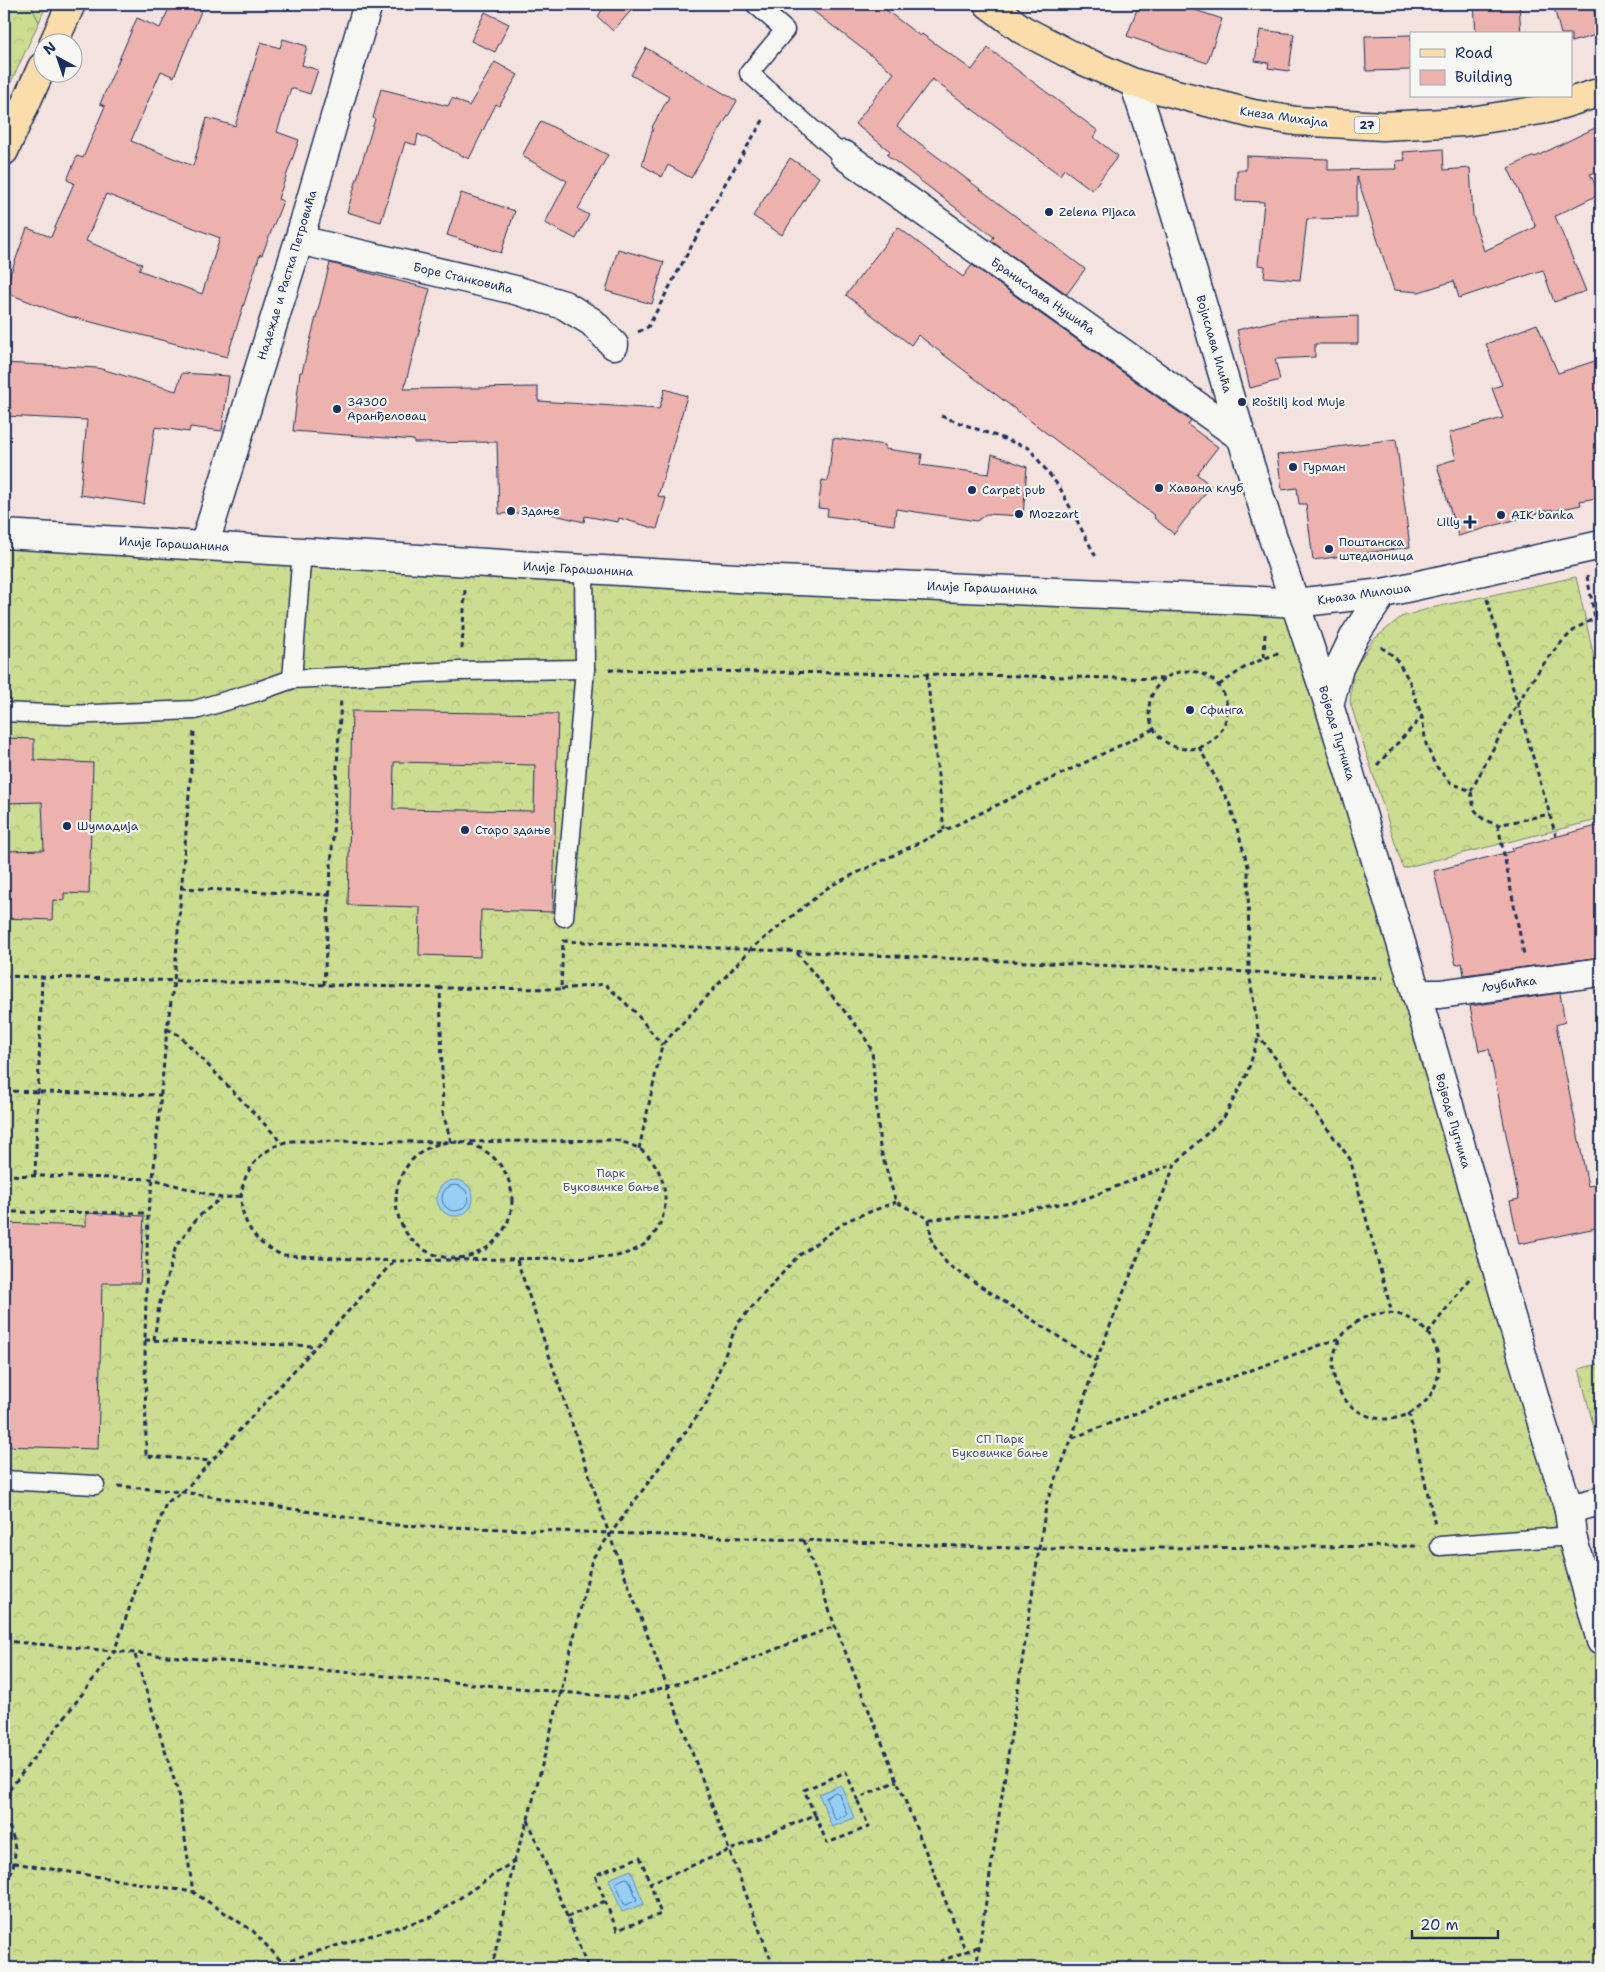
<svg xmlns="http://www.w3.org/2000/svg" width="1605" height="1972" viewBox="0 0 1605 1972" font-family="'Shantell Sans',sans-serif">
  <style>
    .grass { fill: #ccdc90; stroke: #748677 }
    .forest { fill: url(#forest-crowns); stroke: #748677 }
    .water { fill: #96cff6; stroke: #658fb9 }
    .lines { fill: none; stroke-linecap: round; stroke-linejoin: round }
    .shore { stroke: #4c6f9b; stroke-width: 1 }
    .building { fill: #edb2ad; stroke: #1b2f5e; fill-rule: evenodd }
    .service-casing { stroke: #1b2f5e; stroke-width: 21 }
    .minor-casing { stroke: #1b2f5e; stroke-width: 31 }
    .tertiary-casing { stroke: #1b2f5e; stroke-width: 31 }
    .primary-casing { stroke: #1b2f5e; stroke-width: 31 }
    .path { stroke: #1b2f5e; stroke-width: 3; stroke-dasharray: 5 4; stroke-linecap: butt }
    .service { stroke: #f6f6f2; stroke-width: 18 }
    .minor { stroke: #f6f6f2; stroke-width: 28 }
    .tertiary { stroke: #f6f6f2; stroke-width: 28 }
    .primary { stroke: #faddab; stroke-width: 28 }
    .poi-dot { fill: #1b2f5e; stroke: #f6f6f2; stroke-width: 2 }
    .labels { text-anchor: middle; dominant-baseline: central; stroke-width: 4.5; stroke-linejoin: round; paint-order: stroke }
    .shield { fill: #f6f6f2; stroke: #5d6b8a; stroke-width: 1 }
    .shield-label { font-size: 11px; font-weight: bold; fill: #1b2f5e }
    .street-label { font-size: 12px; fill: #1b2f5e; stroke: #f6f6f2 }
    .poi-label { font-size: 12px; fill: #1b2f5e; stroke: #f6f6f2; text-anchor: start }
    .park-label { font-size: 12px; fill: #475a6a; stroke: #f6f6f2 }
  </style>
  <defs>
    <pattern id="forest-crowns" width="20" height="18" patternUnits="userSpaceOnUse" patternTransform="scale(1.25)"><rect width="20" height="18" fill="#ccdc90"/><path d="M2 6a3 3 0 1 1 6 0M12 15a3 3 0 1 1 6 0" fill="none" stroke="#afbd7f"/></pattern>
  </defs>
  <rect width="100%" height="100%" fill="#f3e2dd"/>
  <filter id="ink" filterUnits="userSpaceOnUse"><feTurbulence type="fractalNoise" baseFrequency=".02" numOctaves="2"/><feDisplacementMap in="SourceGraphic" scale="10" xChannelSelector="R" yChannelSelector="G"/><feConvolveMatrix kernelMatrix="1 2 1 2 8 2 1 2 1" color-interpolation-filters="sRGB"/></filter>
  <g filter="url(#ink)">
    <polygon class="grass" points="30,4 47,4 39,22"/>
    <g class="forest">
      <polygon points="4,4 30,4 39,22 4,97"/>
      <polygon points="4,528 1295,603 1586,1608 1601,1656 1601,1968 4,1968"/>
      <polygon points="1576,577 1601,689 1601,819 1403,868 1350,702 1353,671 1373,640 1401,617 1431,608"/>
      <polygon points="1601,1363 1601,1447 1599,1447 1579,1369"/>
    </g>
    <g class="water">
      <circle cx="455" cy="1198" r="18"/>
      <polygon points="841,1785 854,1818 832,1827 819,1794"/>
      <polygon points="631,1870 644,1904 622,1912 609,1879"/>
    </g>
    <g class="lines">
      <g class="shore">
        <circle cx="455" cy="1198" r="13"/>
        <polygon points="836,1792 839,1794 847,1814 836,1820 834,1818 826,1798"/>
        <polygon points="626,1878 629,1879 637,1900 626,1905 624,1904 616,1883"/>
      </g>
    </g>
    <g class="building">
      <path d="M171,4H204L174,77L161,71L131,141L193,166L207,118L235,126L261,42L280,48L283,39L307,46L302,65L318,70L310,94L291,88L277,132L299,140L278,199L283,201L262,255L260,254L227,357L64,315L4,292L27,228L51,237L74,183L67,180L77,156L83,158L105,106L100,104L137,18L160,28ZM106,194L220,238L202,294L139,270L142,264L86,241Z"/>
      <polygon points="605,4 637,4 613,31 598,17"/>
      <polygon points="804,4 878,4 920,36 922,34 972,70 988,48 1098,131 1093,137 1118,156 1092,190 1064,169 1060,175 932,79 897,126 1085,269 1067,294 991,241 994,237 887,155 890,151 855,124 894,73"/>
      <polygon points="1139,4 1177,4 1222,19 1207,63 1127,36"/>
      <polygon points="1474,4 1519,4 1521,34 1476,34"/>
      <polygon points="1553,4 1592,4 1600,34 1571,42 1571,34 1561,34"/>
      <polygon points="485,12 509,24 495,52 471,41"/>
      <polygon points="1260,30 1294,34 1289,71 1268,68 1269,63 1255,61"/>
      <polygon points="1411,35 1411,70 1366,71 1365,36"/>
      <polygon points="646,48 737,101 691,178 668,165 662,177 642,165 653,128 652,127 669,97 631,75"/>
      <polygon points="495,62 518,75 499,106 496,104 469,159 418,134 416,145 405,142 381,222 347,212 375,119 373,118 381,89 448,106 452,98 469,106"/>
      <polygon points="541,121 608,155 578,209 589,215 576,239 545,223 567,181 522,156"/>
      <polygon points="1601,125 1601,171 1590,174 1600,194 1555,216 1586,291 1554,302 1543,270 1459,298 1454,281 1419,292 1394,290 1357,177 1357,218 1307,219 1300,280 1264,277 1265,266 1258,265 1264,202 1236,201 1237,170 1246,170 1246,156 1328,159 1328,170 1397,169 1396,161 1405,160 1403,152 1443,149 1444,170 1470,168 1473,216 1484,251 1536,227 1508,168 1534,156 1535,157"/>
      <polygon points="790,158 819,177 782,235 753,216"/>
      <polygon points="461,193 515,211 501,253 447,235"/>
      <polygon points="898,227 963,277 972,265 1191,421 1188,425 1218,447 1197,474 1211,486 1174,534 1154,518 1155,516 918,335 911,345 846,295"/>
      <polygon points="618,249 664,262 652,304 606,291"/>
      <polygon points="330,263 430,289 404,389 538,387 538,401 659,409 665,389 687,396 658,496 666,498 657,529 619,518 618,522 585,516 584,522 542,512 499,514 497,442 414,443 414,440 293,431 300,372 302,372"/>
      <polygon points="1358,316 1358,344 1315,344 1315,357 1275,359 1280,380 1250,388 1237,330 1282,319"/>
      <polygon points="1537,324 1558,373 1601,359 1601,497 1580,501 1581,505 1553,511 1552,509 1458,536 1437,465 1456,459 1449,433 1503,418 1492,388 1502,385 1486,344"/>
      <polygon points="4,363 98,368 176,391 182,373 229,376 222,431 190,427 189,432 155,427 144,504 80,495 87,420 4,416"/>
      <polygon points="833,438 885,445 885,449 922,454 920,465 989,474 992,454 1027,467 1023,516 986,514 977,521 896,509 894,525 827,516 828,509 818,508 822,480 828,481"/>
      <polygon points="1396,439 1410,547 1313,560 1306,504 1299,504 1297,488 1282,490 1277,455"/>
      <path d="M352,711L558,714L553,912L481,910L480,957L419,955L420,907L348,905ZM394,762L535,765L534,811L393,809Z"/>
      <polygon points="4,738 34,739 34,760 93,763 89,894 64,893 64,901 53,900 52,920 4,918 4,851 44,850 42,802 4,803"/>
      <polygon points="1601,825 1601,957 1464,975 1462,963 1456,965 1434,871 1513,851 1512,848"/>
      <polygon points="1560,993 1565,1022 1556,1025 1588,1186 1601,1184 1601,1227 1519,1244 1510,1201 1519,1199 1489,1049 1479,1051 1470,1006"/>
      <polygon points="86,1213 144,1216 140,1283 102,1283 98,1449 4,1446 4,1223 86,1226"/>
    </g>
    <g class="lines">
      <defs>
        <g id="service">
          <polyline points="755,4 785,30 749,73 837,151 844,155"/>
          <polyline points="292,679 302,551"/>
          <polyline points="4,712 68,715 195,710 256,692 292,679 460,671 585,669"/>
          <polyline points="564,917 585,669 584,569"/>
          <polyline points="4,1480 95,1485"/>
          <polyline points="1440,1546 1572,1536"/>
        </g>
        <g id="minor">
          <polyline points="844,155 1241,437"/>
          <polyline points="299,240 515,290 564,305 592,322 614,345"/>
          <polyline points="204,546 299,240 368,4"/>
          <polyline points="1295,603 1329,705 1412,979 1542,1423 1569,1509 1572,1536 1601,1641"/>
          <polyline points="1416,994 1440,994 1601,972"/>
          <polyline points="1569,1509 1601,1501"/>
        </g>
        <g id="tertiary">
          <path d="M1134,83C1192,255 1235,432 1295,603"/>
          <polyline points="4,534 753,579 1248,600 1295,603 1383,593 1601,545"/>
          <polyline points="1329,705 1339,668 1355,635 1383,593"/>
        </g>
        <g id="primary">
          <polyline points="988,4 1023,30 1077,58 1134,83 1253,114 1296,121 1382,126 1464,122 1547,109 1601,92"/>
          <polyline points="54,42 71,4"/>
          <polyline points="4,151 42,67"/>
        </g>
      </defs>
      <use href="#service" class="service-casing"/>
      <use href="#minor" class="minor-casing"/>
      <use href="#tertiary" class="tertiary-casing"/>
      <use href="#primary" class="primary-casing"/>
      <g class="path">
        <polyline points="638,332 648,327 726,182 765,117"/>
        <polyline points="941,416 1029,448 1060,488 1097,559"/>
        <polyline points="1587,576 1601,649"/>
        <polyline points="1487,599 1556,836"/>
        <polyline points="1381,647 1395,657 1409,680 1422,717 1426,744 1435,765 1451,783 1471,791 1474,809 1484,820 1498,825 1550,814"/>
        <polyline points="462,649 465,590"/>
        <polyline points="1264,657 1265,634"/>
        <polyline points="609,670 927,674 1164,679"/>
        <circle cx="1188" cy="710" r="39"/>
        <polyline points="927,674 944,830"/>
        <polyline points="1219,685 1247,666 1282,651"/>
        <polyline points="194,732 174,981 167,1029 153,1179 148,1213 145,1340 146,1456 211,1461"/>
        <polyline points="1199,747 1230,805 1248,866 1249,972 1259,1036 1350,1159 1392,1313"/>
        <polyline points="1377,765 1422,717"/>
        <path d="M1471,791C1498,741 1530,670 1572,632C1578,626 1587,623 1595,618"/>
        <polyline points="1498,825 1524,955"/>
        <polyline points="181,888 330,895"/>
        <polyline points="797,953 863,1034 872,1051 880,1148 896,1202 929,1219 998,1215 1082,1200 1174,1164"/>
        <polyline points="4,976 440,988"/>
        <polyline points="324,985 341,699"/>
        <polyline points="561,989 605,984 635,1012 662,1045"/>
        <polyline points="167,1029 179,1035 276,1136 280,1143"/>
        <polyline points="4,1091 161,1095"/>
        <path d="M615,1140C626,1143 638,1146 646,1154C672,1178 672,1225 642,1246C633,1252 624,1254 614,1257L394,1261L282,1255C272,1250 261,1245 254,1235C226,1198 247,1152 289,1141L451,1142Z"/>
        <polyline points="451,1142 443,1113 440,988 561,989 563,941 1382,978"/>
        <circle cx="454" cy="1200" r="58"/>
        <polyline points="639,1149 662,1045 751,949 830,886 1154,729"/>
        <polyline points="4,1175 153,1179 221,1198 241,1196"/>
        <polyline points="35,1175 42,978"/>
        <polyline points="4,1212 148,1213"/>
        <polyline points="929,1219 932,1243 948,1265 1096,1361"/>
        <polyline points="517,1260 609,1534 774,1968"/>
        <circle cx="1386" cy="1366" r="53"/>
        <polyline points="1428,1333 1469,1279"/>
        <polyline points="145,1340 316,1346"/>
        <polyline points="154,1340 159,1306 176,1246 197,1218 221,1198"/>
        <polyline points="1409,1413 1435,1525"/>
        <polyline points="1073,1438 1177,1397 1340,1338"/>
        <polyline points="118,1486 183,1492 396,1525 1039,1549 1419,1546"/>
        <polyline points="804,1540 835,1626 966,1952"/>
        <polyline points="4,1641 627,1698 715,1673 835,1626"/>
        <polyline points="135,1655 178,1792 193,1892"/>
        <polyline points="4,1797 114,1652 166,1503 183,1492 394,1261"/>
        <polyline points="815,1815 827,1843 869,1827 857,1799"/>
        <path d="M4,1819C18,1836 19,1867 4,1884"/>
        <polyline points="528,1820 588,1968"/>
        <polyline points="14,1863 193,1892 253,1931 282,1962 284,1968"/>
        <polyline points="605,1901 617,1930 661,1914 650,1883"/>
        <polyline points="567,1917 605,1901 595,1875 640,1857 650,1883 815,1815 804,1790 846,1772 857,1799 897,1781"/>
        <polyline points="282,1962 432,1917 514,1861"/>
        <polyline points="492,1968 514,1861 528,1819 561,1692 592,1559 706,1404 737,1324 797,1257 848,1220 896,1202"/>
        <polyline points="923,1968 980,1946"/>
        <polyline points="976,1968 1039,1549 1047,1501 1072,1438 1096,1361 1175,1164 1224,1117 1247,1074 1259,1036"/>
      </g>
      <use href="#service" class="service"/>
      <use href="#minor" class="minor"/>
      <use href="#tertiary" class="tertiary"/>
      <use href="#primary" class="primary"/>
    </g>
  </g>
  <g class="poi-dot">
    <circle cx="1049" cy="212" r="5"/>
    <circle cx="1242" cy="402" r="5"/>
    <circle cx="337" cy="409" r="5"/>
    <circle cx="1293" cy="467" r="5"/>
    <circle cx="1159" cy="488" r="5"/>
    <circle cx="972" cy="490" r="5"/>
    <circle cx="511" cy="511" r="5"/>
    <circle cx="1019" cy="514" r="5"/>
    <circle cx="1501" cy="515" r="5"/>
    <path d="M1467.5 514.5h5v5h5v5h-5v5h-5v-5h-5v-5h5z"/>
    <circle cx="1329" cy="549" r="5"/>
    <circle cx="1190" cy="710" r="5"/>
    <circle cx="67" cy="826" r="5"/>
    <circle cx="465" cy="830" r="5"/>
  </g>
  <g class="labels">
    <rect class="shield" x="1354.5" y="116.5" width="25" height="17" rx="4"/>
    <g class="shield-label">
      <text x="1367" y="125">27</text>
    </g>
    <g class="street-label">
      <text transform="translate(1284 117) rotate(8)">Кнеза Михајла</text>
      <text transform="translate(287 275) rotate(-73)">Надежде и Растка Петровића</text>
      <text transform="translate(463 278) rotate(13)">Боре Станковића</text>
      <text transform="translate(1043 296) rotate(35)">Бранислава Нушића</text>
      <text transform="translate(1214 344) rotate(74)">Војислава Илића</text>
      <text transform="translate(174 544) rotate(3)">Илије Гарашанина</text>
      <text transform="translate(578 569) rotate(3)">Илије Гарашанина</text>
      <text transform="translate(982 588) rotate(2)">Илије Гарашанина</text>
      <text transform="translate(1364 594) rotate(-8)">Књаза Милоша</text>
      <text transform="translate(1337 733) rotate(73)">Војводе Путника</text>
      <text transform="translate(1509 984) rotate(-8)">Љубићка</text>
      <text transform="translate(1453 1121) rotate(74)">Војводе Путника</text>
    </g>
    <g class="poi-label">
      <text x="1059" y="212">Zelena Pijaca</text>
      <text x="347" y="402">34300<tspan x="347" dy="14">Аранђеловац</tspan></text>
      <text x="1252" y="402">Roštilj kod Muje</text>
      <text x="1303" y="467">Гурман</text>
      <text x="1169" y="488">Хавана клуб</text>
      <text x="982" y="490">Carpet pub</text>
      <text x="521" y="511">Здање</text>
      <text x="1029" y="514">Mozzart</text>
      <text x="1511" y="515">AIK banka</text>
      <text x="1460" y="522" text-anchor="end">Lilly</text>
      <text x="1339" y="542">Поштанска<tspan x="1339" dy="14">штедионица</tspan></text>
      <text x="1200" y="710">Сфинга</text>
      <text x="77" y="826">Шумадија</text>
      <text x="475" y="830">Старо здање</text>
    </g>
    <g class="park-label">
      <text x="611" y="1173">Парк<tspan x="611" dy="14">Буковичке бање</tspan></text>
      <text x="1000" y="1439">СП Парк<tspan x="1000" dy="14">Буковичке бање</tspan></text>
    </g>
  </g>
  <rect width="1605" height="1972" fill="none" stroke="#f6f6f2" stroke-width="20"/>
  <rect x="10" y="10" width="1585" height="1952" fill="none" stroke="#1b2f5e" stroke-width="2" filter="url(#ink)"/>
  <rect x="1410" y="32" width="162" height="65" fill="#f6f6f2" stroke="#9ea6b7"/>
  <rect x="1420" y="49" width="25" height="8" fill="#faddab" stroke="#9ea6b7"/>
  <text x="1455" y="58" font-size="15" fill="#1b2f5e">Road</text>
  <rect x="1420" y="70" width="25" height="15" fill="#edb2ad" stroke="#9ea6b7"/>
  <text x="1455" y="82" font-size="15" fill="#1b2f5e">Building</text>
  <g transform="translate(58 58) rotate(320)"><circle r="24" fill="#f6f6f2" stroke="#9ea6b7"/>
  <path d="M0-4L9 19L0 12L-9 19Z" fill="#1b2f5e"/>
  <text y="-8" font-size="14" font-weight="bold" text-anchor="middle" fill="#1b2f5e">N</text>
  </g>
  <path d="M1412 1930v8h86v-8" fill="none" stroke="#1b2f5e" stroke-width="2.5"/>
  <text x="1420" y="1930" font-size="15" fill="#1b2f5e" stroke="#f6f6f2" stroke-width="4" paint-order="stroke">20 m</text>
</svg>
